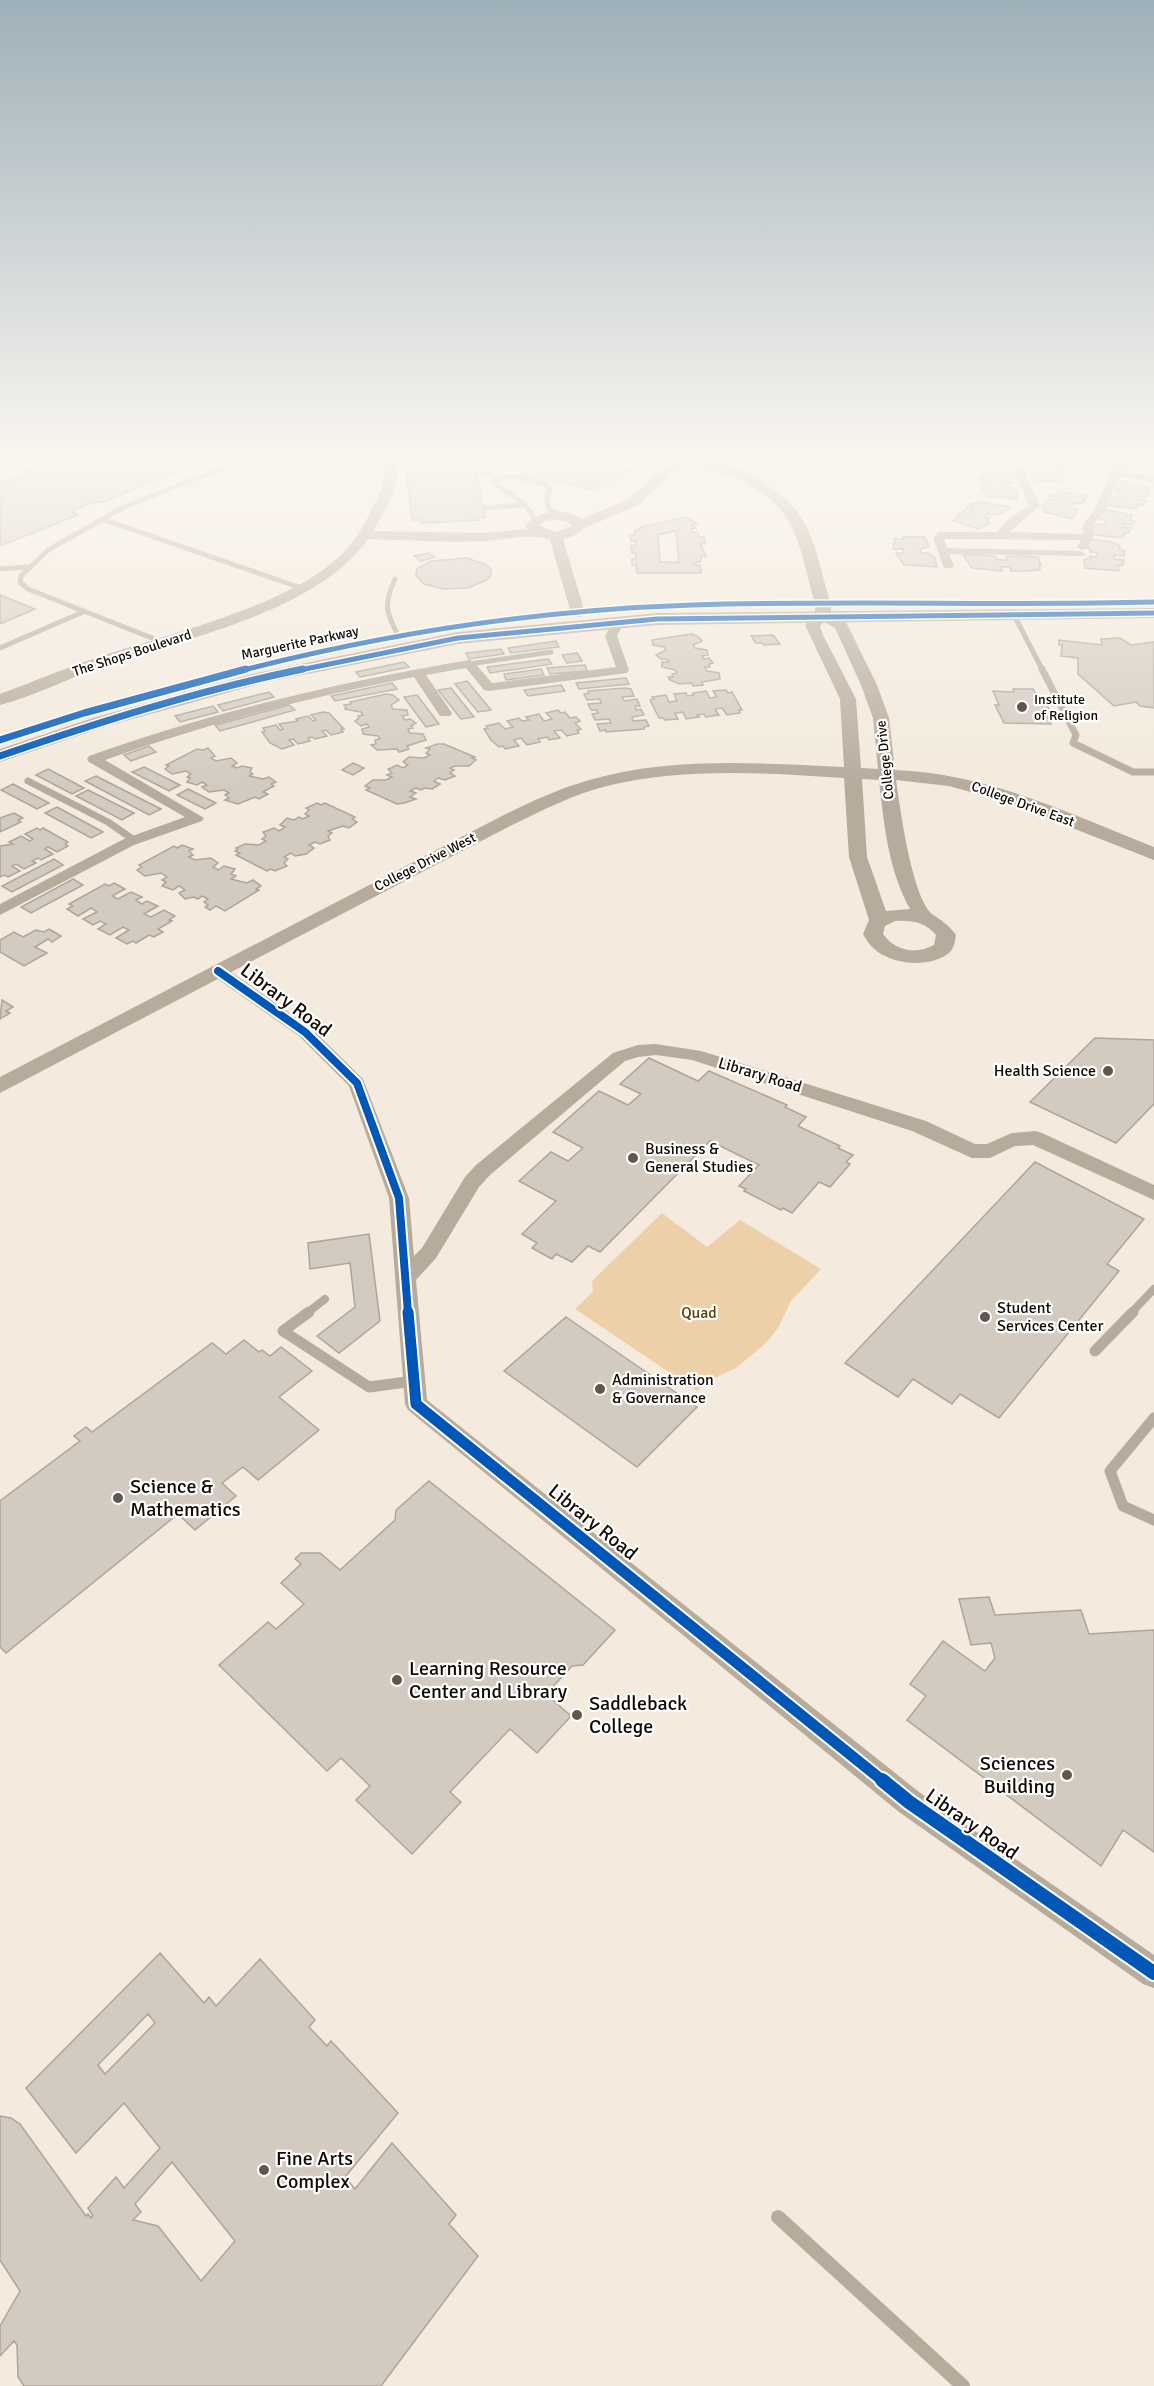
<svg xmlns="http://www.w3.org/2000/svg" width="1154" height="2386" viewBox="0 0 1154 2386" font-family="Signika,sans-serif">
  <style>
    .green { fill: #edd0a7 }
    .building { fill: #d4cbc0; stroke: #aea59a; stroke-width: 1.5; fill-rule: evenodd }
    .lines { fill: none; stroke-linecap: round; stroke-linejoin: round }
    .service-far4 { stroke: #b7ab9c; stroke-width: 5 }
    .service-far3 { stroke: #b7ab9c; stroke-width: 7 }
    .service-far2 { stroke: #b7ab9c; stroke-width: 8 }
    .service-far1 { stroke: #b7ab9c; stroke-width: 11 }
    .service { stroke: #b7ab9c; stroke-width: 14 }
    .minor { fill: #b7ab9c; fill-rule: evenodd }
    .tertiary { fill: #b7ab9c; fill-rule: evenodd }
    .secondary { fill: #b6a996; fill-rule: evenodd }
    .primary { fill: #b8ab98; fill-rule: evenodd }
    .cycleway-far4-casing { stroke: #fff; stroke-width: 8 }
    .cycleway-far3-casing { stroke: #fff; stroke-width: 10 }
    .cycleway-far2-casing { stroke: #fff; stroke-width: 12 }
    .cycleway-far1-casing { stroke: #fff; stroke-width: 15 }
    .cycleway-casing { stroke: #fff; stroke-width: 18 }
    .cycleway-far4 { stroke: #0057b8; stroke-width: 5 }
    .cycleway-far3 { stroke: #0057b8; stroke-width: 7 }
    .cycleway-far2 { stroke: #0057b8; stroke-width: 8 }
    .cycleway-far1 { stroke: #0057b8; stroke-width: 11 }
    .cycleway { stroke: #0057b8; stroke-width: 14 }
    .poi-dot { fill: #60584f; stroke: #fff; stroke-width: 2 }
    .labels { text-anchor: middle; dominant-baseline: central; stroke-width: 4.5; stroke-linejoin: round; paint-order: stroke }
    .far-street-label { font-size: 14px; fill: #110a02; stroke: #fff }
    .far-poi-label { font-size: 14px; fill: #110a02; stroke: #fff; text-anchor: start }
    .poi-label { font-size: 16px; fill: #110a02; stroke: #fff; text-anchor: start }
    .street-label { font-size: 16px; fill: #110a02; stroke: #fff }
    .park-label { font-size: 16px; fill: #603e03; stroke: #fff }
    .near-street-label { font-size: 20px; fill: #110a02; stroke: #fff }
    .near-poi-label { font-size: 20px; fill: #110a02; stroke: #fff; text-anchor: start }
  </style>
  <rect width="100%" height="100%" fill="#f4eadd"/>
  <polygon class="green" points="662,1213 707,1247 740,1220 821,1269 791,1301 778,1328 766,1343 736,1368 706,1382 697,1391 575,1309 593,1292 592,1281"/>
  <g class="building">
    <polygon points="74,453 220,453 104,502 93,502 71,511 78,515 0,546 0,484 23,476 21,472"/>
    <polygon points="501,453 558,453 631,469 594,490 538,476 533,478 521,475 525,473 485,462"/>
    <polygon points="774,453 830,453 831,458 784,458 774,457"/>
    <polygon points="969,453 997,453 998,455 992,455 994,458 1007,462 1009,469 980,467 971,458 979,458 978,455"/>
    <polygon points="1154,453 1154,459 1151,461 1154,462 1152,471 1123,468 1124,461 1136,460 1137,457 1128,453"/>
    <polygon points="412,454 473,454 476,467 487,467 489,474 476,474 485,517 478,517 479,520 421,523 421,520 412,520 405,457 412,457"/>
    <polygon points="1023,457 1052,459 1062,468 1053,468 1054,470 1063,471 1065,475 1061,475 1064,480 1036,481 1031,474 1035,472 1034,470 1040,470 1038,467 1025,463"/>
    <polygon points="991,473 1011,473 1013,482 1004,484 1005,487 1011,487 1017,491 1017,499 987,496 981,486 989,486 988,483 980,483 979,478 983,478 982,474"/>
    <polygon points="1120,482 1148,488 1146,492 1150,493 1147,497 1138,496 1137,499 1146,500 1143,505 1139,504 1136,509 1105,505 1110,497 1121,496 1123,493 1116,492 1117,490 1114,488"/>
    <polygon points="1059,492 1088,495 1083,503 1071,504 1069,507 1078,510 1072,519 1044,512 1046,508 1042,507 1046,502 1054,504 1056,501 1048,500 1051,495 1055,496"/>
    <polygon points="981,502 1010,507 1003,513 994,515 988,514 984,517 990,518 987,520 990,523 979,529 953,521 962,511 969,513 973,510 965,509 971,504"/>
    <polygon points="1102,509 1132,515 1130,520 1135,521 1132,525 1123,524 1122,527 1131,528 1129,533 1125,533 1122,537 1113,537 1090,534 1092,527 1099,524 1105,525 1107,521 1098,518"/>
    <path d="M686,517L697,524L692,525L696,528L691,529L692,532H698L699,537H704L705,544H700L706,556H702L700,562H694V565H700L701,573H637L636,565H632V559H636V553H632L631,546H635V541H631L630,535H635V530L643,528L641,527ZM674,531L676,532L679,562H660L658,535Z"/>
    <polygon points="903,537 925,537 929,547 920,549 921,553 928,553 935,558 937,567 904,565 896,553 904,553 903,549 894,549 893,544 896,544 894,539 904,539"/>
    <polygon points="1089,539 1111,542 1119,545 1120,550 1125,551 1124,556 1114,555 1114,559 1124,560 1123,565 1118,565 1119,571 1085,568 1084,560 1090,558 1090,556 1097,557 1098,553 1090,552 1091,550 1086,547"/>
    <polygon points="428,553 435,557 421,561 414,556"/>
    <polygon points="963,555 984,555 996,557 997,560 1007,560 1006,557 1016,556 1038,557 1041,566 1039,566 1040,570 1025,571 1011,571 1010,567 1001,567 1002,571 972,568"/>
    <polygon points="467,558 486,565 491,569 491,575 487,580 468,588 444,589 424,584 416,575 417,569 431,561"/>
    <polygon points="0,595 35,609 0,624"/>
    <polygon points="691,634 697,636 702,641 693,645 695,648 707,650 708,655 702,656 704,659 709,658 713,663 709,664 710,667 705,667 707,671 719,673 720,679 702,682 703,685 693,686 692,683 679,684 670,680 668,677 673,677 672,674 677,673 675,670 662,667 662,662 669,662 667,659 661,659 656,655 666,650 664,647 653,645 652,640"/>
    <polygon points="773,635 780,644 764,645 762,643 756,643 751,636"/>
    <polygon points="1120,638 1131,645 1154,642 1154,708 1140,706 1136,702 1114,706 1078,674 1078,658 1061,656 1062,645 1059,645 1059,640 1102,645 1101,639"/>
    <polygon points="556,641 559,647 511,653 508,648"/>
    <polygon points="501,649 504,654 469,659 466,653"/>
    <polygon points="577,653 582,661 567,663 562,655"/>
    <polygon points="548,659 552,664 490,673 487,667"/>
    <polygon points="404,662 409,667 360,677 356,672"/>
    <polygon points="585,665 587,671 550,674 547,668"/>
    <polygon points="541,669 544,675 506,680 504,674"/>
    <polygon points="626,678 629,684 579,689 576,683"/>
    <polygon points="467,681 491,710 478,712 455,684"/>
    <polygon points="392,683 397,689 335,701 331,696"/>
    <polygon points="561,685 565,691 528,696 524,690"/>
    <polygon points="451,688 474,717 461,719 438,690"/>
    <polygon points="625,688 631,689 634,696 622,697 624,701 637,699 640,706 635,706 636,710 641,709 644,715 632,717 633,721 646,720 649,726 644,727 644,729 606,732 606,730 600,731 597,724 611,723 609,719 595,720 592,714 598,713 597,710 591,710 588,704 601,703 600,699 587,700 584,694 589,693 588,691"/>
    <polygon points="1013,689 1033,689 1038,698 1044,698 1049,709 1043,709 1051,724 1004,723 995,705 999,705 993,691 1014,692"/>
    <polygon points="726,690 728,693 732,692 742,710 739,710 740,713 727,715 722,708 715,709 719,715 706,717 704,714 697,715 699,717 686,719 683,712 675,713 678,719 665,720 663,718 659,718 650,700 654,699 652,697 666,695 669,702 677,701 674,694 686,693 687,696 694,695 693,693 706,691 710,698 717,697 713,691"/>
    <polygon points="269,692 274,697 223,711 218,705"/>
    <polygon points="386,694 393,695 399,700 391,705 393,709 407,710 408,715 402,716 405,720 410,719 416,723 411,726 413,728 408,729 410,733 423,734 426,740 407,746 409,749 399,752 397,749 377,750 371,745 376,744 375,740 380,739 378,736 363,734 362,729 369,727 367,724 361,726 355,721 359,718 358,716 363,715 361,712 344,709 347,709 344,705 351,704 350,702"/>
    <polygon points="417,695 439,724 426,727 404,697"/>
    <polygon points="289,705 295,710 220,731 215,725"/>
    <polygon points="213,706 218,712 180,722 175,716"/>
    <polygon points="558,710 561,713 565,712 570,718 576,717 580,721 575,723 581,729 577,730 579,733 567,736 561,730 554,731 560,738 549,740 547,737 538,739 540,742 527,745 521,738 514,740 519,746 505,749 503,746 499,747 491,740 484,729 488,728 486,726 499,723 505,729 513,727 507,721 519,718 522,721 529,720 526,717 539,714 544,721 552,719 546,713"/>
    <polygon points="323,712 329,713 344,729 341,729 343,732 331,735 326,730 322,731 327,736 315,739 312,737 308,738 310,741 298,744 293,739 289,740 294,745 282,749 270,743 262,732 265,731 263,728 276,725 280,730 283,729 279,724 298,721 296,719 308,716 313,721 316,720 311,715"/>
    <polygon points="437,744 444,744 475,757 472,758 476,760 469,766 455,766 450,768 454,770 450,773 455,776 445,780 438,778 434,781 440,784 432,789 425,788 421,790 416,788 410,791 416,793 410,797 416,799 404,803 397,804 366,790 370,788 365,786 373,780 386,780 392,777 387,775 392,773 388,769 391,768 397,765 403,768 408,765 403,762 409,757 424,758 430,755 426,753 430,749 426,748"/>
    <polygon points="149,746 156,752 131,761 124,755"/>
    <polygon points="208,748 215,756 211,758 216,761 231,758 237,763 232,766 237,768 242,766 252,768 250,772 253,774 249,776 263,779 269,777 276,782 271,784 274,786 263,792 268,794 259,799 255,797 238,804 225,800 229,798 225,795 229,793 224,790 209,792 202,787 207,785 202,782 197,785 187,782 190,778 187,777 191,774 186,771 172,774 165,769 169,766 166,765 197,749 203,750"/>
    <polygon points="353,763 364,768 353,775 342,770"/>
    <polygon points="144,767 180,785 169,791 132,772"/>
    <polygon points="48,769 84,788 72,794 36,775"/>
    <polygon points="96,776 161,809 149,815 85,781"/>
    <polygon points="13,784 49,803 37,809 1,790"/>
    <polygon points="188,789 216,803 205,809 177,795"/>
    <polygon points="88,790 134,813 122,820 76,796"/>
    <polygon points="317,803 321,805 325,803 355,817 352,819 357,822 349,828 343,826 328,831 332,833 328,836 330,840 320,844 315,842 309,845 314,848 306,854 295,856 291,853 284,857 288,859 284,863 287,866 275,871 271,869 267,871 236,855 240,853 235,851 238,849 236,848 245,844 259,845 266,841 262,839 266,836 263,832 274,828 279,831 285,827 280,825 287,818 294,820 299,817 303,819 309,816 305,814 309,810 306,808"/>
    <polygon points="57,807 103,832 91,838 45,813"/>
    <polygon points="14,813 23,818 18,820 21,822 0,832 0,818"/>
    <polygon points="37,828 40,830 43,828 68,842 65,844 68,846 57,852 48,847 45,849 53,854 41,860 38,858 32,861 36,863 24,869 16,864 12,866 20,871 8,877 4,875 0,877 0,846 13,844 9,842 21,836 30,841 33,839 25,834"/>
    <polygon points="182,845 193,849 189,851 193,855 189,857 195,860 211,858 218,863 213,867 218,870 224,866 235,869 231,874 236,876 231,879 247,883 253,880 261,886 256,889 259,890 225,911 216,906 210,910 205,907 208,905 204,902 208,899 202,896 198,899 194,897 185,899 179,893 185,890 179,886 173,890 162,886 166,882 162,880 167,877 161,873 145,876 137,870 142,867 139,865 174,846 177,848"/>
    <polygon points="54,859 63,865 12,892 2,886"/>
    <polygon points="73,879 83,885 31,913 21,907"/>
    <polygon points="114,883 125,889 112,896 118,899 131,892 142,897 136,900 142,904 147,901 158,906 144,914 151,917 164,910 175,916 169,920 172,921 158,929 163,932 154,937 149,935 136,943 133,941 127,944 116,938 129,930 123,927 110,935 98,929 106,924 100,921 93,925 83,919 97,912 91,908 78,916 67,909 73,906 69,904 105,884 109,886"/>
    <polygon points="49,929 61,936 52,942 48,939 35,947 47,953 24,966 0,952 0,940 14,932 23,937 36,930 44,932"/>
    <polygon points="2,1000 13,1007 6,1011 10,1013 0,1019"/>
    <polygon points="1095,1038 1154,1040 1154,1104 1116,1143 1030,1102"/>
    <polygon points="649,1058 698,1081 709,1071 787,1105 785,1107 806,1117 798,1126 840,1146 838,1148 853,1155 846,1162 850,1164 830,1187 819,1182 792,1213 783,1208 781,1210 744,1191 746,1189 739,1186 759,1165 710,1141 600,1252 588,1246 572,1262 556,1254 552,1259 532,1248 537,1243 522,1234 556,1201 519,1181 551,1152 568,1161 583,1148 553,1132 599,1091 628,1105 641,1094 620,1084"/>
    <polygon points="1035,1162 1144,1219 1107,1264 1119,1271 999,1418 960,1394 952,1404 913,1379 898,1397 845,1363"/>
    <polygon points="369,1234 380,1321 339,1353 317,1336 355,1307 350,1263 310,1269 308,1243"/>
    <polygon points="566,1317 697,1407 637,1467 504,1371"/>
    <polygon points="244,1340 259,1352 262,1350 270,1356 281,1347 312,1371 279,1397 319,1430 258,1480 243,1467 222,1483 236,1496 195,1530 178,1514 6,1653 0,1647 0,1501 80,1441 74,1436 86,1427 92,1432 212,1343 226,1354"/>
    <polygon points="429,1481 615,1630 583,1665 572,1666 546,1694 571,1716 537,1753 510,1729 450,1792 461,1802 412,1854 356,1800 370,1786 341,1758 327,1771 219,1665 268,1622 276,1629 304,1604 281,1583 301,1564 295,1559 301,1553 320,1553 340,1570 395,1520 396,1510"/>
    <polygon points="989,1597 995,1615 1081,1610 1089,1634 1154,1630 1154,1852 1123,1830 1101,1866 907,1720 926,1696 910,1684 943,1641 985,1671 995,1658 991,1643 971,1645 959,1599"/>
    <path d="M160,1953L204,2003L209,1997L216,2006L260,1959L315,2020L309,2027L327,2046L331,2041L398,2113L345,2177L355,2189L392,2143L456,2215L449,2224L478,2256L381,2386H24L18,2377L17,2345L14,2341L0,2356V2326L20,2291L0,2260V2116L11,2118L20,2124L86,2216L88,2214L91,2218L93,2216L88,2208L116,2177L124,2188L160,2148L124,2103L76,2153L26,2088ZM148,2014L155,2023L105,2074L98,2065ZM172,2162L235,2241L201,2281L158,2226L133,2220L141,2212L135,2204Z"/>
  </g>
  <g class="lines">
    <g class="service-far4">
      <polyline points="0,465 33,453"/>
      <polyline points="484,508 525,505"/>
      <polyline points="102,519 301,588"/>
      <path d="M535,521C528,501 509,495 493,482L494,480L513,476L547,485L550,490L547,497L549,509L560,516"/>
      <polyline points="0,569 28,567"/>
      <path d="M395,579C383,605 386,613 399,637"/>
      <polyline points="1014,615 1043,671"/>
      <polyline points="162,642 28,589 20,582 21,576 48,550 124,507 260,453"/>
      <polyline points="0,648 83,612"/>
      <polyline points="469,664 551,652"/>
    </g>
    <g class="service-far3">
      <polyline points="1042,669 1076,735 1073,743 1133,772 1154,772"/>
      <polyline points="28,781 108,822 134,840"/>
    </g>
    <g class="service-far2">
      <polyline points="307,1313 325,1299"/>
      <polyline points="1131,1313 1154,1289"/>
    </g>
    <g class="service-far1">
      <polyline points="309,1312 283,1331 369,1387 414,1381"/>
      <polyline points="1095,1351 1133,1312"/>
      <polyline points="1154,1418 1110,1471 1123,1506 1154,1520"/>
    </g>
    <polyline class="service" points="778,2217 963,2386"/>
    <g class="minor">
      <polygon points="1006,453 1016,453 1040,506 1009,532 1083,534 1083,525 1096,508 1118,453 1128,453 1121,471 1154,475 1154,481 1118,477 1106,509 1093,525 1093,537 1086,549 1082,550 1077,547 1081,540 944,539 947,548 1080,551 1086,554 1084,556 949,554 954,566 952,568 944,568 933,538 938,532 997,532 1009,519 1029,505"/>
      <path d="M619,617L625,621L617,636L629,670L627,673L489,691L484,690L466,668L426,675L452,713L450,716H440L414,677C309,697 206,724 105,760L204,818L202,821L134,845L0,915V904L124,839L185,817L89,762L87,759L89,756C213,712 339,682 469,660L473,661L492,683L616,667L605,636L615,618Z"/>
      <polygon points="218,966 224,967 311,1028 363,1079 409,1198 414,1256 422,1248 465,1177 476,1165 613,1053 638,1045 656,1044 701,1051 926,1121 975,1144 987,1144 1012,1133 1035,1131 1042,1133 1154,1185 1154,1200 1033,1145 1015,1146 990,1158 972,1158 912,1131 692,1060 656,1055 638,1057 625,1061 490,1175 479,1187 436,1258 416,1280 427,1400 919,1792 1154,1955 1154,1988 1143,1984 899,1812 408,1410 405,1404 389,1198 349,1086 299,1036 212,975 210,971 212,967"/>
    </g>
    <g class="tertiary">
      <path d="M378,453H391C409,476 385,510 373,531L484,533L528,529L525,526C539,509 564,508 582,519L630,498L678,455L682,454L688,458L640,504L585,528L573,536L563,539L585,613L583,616L578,617L571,613L550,540C531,532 506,540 485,541C446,543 407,540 368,539C317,612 185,638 103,666C69,678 35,696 0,705V694C37,680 73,665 111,653C177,632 290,604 340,556C356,541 367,520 377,499C384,483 390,469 378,453ZM553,520L566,521L572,526L555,532L540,526L544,521Z"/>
      <path d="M823,611L846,622L877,685L889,718L895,770C986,773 1071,814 1154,847V860L1003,801L949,786L896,780C900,808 912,897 932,914C942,921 949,925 956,935C955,941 954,948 950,952C932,968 896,965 878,952C871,947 867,941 863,934L869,920L849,857L844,778C766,773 685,767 607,786C573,794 542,811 510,826L0,1093V1077L498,818C526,804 555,790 586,781C669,756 758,763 844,767L840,699L805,625L818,612ZM824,622L835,628L861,685L873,718L878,769L861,768L856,699L823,635L820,626ZM862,779L879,780C884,824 888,869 910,909L886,911L867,857ZM895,921C912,920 925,922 936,935L934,945C916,955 895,951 883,934L885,926Z"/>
    </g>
    <path class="secondary" d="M651,453C706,453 777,473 805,524C818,548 822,578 831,604V615L829,618L823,620L815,615V604C807,578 803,548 790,524C765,476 701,468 653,456Z"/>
    <polygon class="primary" points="1154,608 1154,618 657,625 458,644 262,683 107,726 0,762 0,749 93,718 252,674 458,632 657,613"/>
    <defs>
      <g id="cycleway-far4">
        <path d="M240,671C387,633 540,610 692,605C846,600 1000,606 1154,602"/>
        <polyline points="295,671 458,638 657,619 1154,613"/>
      </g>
      <g id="cycleway-far3">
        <polyline points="0,740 84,713 246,669"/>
        <path d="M0,756C99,722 200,690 303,669"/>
      </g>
      <polyline id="cycleway-far2" points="218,971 305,1032 357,1083 399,1198 408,1313"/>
      <polyline id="cycleway-far1" points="408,1312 416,1404 883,1781"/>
      <polyline id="cycleway" points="882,1780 909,1802 1154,1973"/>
    </defs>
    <use href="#cycleway-far4" class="cycleway-far4-casing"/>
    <use href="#cycleway-far3" class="cycleway-far3-casing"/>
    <use href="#cycleway-far2" class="cycleway-far2-casing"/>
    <use href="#cycleway-far1" class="cycleway-far1-casing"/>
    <use href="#cycleway" class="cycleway-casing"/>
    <use href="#cycleway-far4" class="cycleway-far4"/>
    <use href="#cycleway-far3" class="cycleway-far3"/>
    <use href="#cycleway-far2" class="cycleway-far2"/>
    <use href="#cycleway-far1" class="cycleway-far1"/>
    <use href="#cycleway" class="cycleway"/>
  </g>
  <linearGradient id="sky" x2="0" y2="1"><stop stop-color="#9eb0b9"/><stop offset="0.58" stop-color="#faf6f0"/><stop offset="1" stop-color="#faf6f0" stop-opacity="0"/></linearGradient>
  <rect width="1154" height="787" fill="url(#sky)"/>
  <g class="poi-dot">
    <circle cx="1022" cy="707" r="6"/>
    <circle cx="1108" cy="1071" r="6"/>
    <circle cx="633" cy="1158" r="6"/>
    <circle cx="985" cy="1317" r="6"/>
    <circle cx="600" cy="1389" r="6"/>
    <circle cx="118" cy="1498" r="6"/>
    <circle cx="397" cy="1680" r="6"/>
    <circle cx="577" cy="1715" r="6"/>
    <circle cx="1067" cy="1775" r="6"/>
    <circle cx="264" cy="2170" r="6"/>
  </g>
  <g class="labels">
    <g class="far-street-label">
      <text transform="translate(300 643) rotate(-12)">Marguerite Parkway</text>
      <text transform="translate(132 653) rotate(-18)">The Shops Boulevard</text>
      <text transform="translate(885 760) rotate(-96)">College Drive</text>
      <text transform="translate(1023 804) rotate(20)">College Drive East</text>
      <text transform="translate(425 862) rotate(-27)">College Drive West</text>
    </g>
    <g class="far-poi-label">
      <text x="1034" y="699">Institute<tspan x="1034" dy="16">of Religion</tspan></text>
    </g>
    <g class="poi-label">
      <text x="1096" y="1071" text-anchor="end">Health Science</text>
      <text x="645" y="1149">Business &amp;<tspan x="645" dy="18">General Studies</tspan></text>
      <text x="997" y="1308">Student<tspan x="997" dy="18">Services Center</tspan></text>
      <text x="612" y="1380">Administration<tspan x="612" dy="18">&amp; Governance</tspan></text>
    </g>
    <g class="street-label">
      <text transform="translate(760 1075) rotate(17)">Library Road</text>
    </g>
    <g class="park-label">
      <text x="699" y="1313">Quad</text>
    </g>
    <g class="near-street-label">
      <text transform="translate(286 1000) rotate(37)">Library Road</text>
      <text transform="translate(593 1522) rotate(39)">Library Road</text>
      <text transform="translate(972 1824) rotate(35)">Library Road</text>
    </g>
    <g class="near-poi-label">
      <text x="130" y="1486">Science &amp;<tspan x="130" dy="23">Mathematics</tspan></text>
      <text x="409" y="1668">Learning Resource<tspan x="409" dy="23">Center and Library</tspan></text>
      <text x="589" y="1703">Saddleback<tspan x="589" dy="23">College</tspan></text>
      <text x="1055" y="1763" text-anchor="end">Sciences<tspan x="1055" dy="23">Building</tspan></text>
      <text x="276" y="2158">Fine Arts<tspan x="276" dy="23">Complex</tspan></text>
    </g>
  </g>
</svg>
